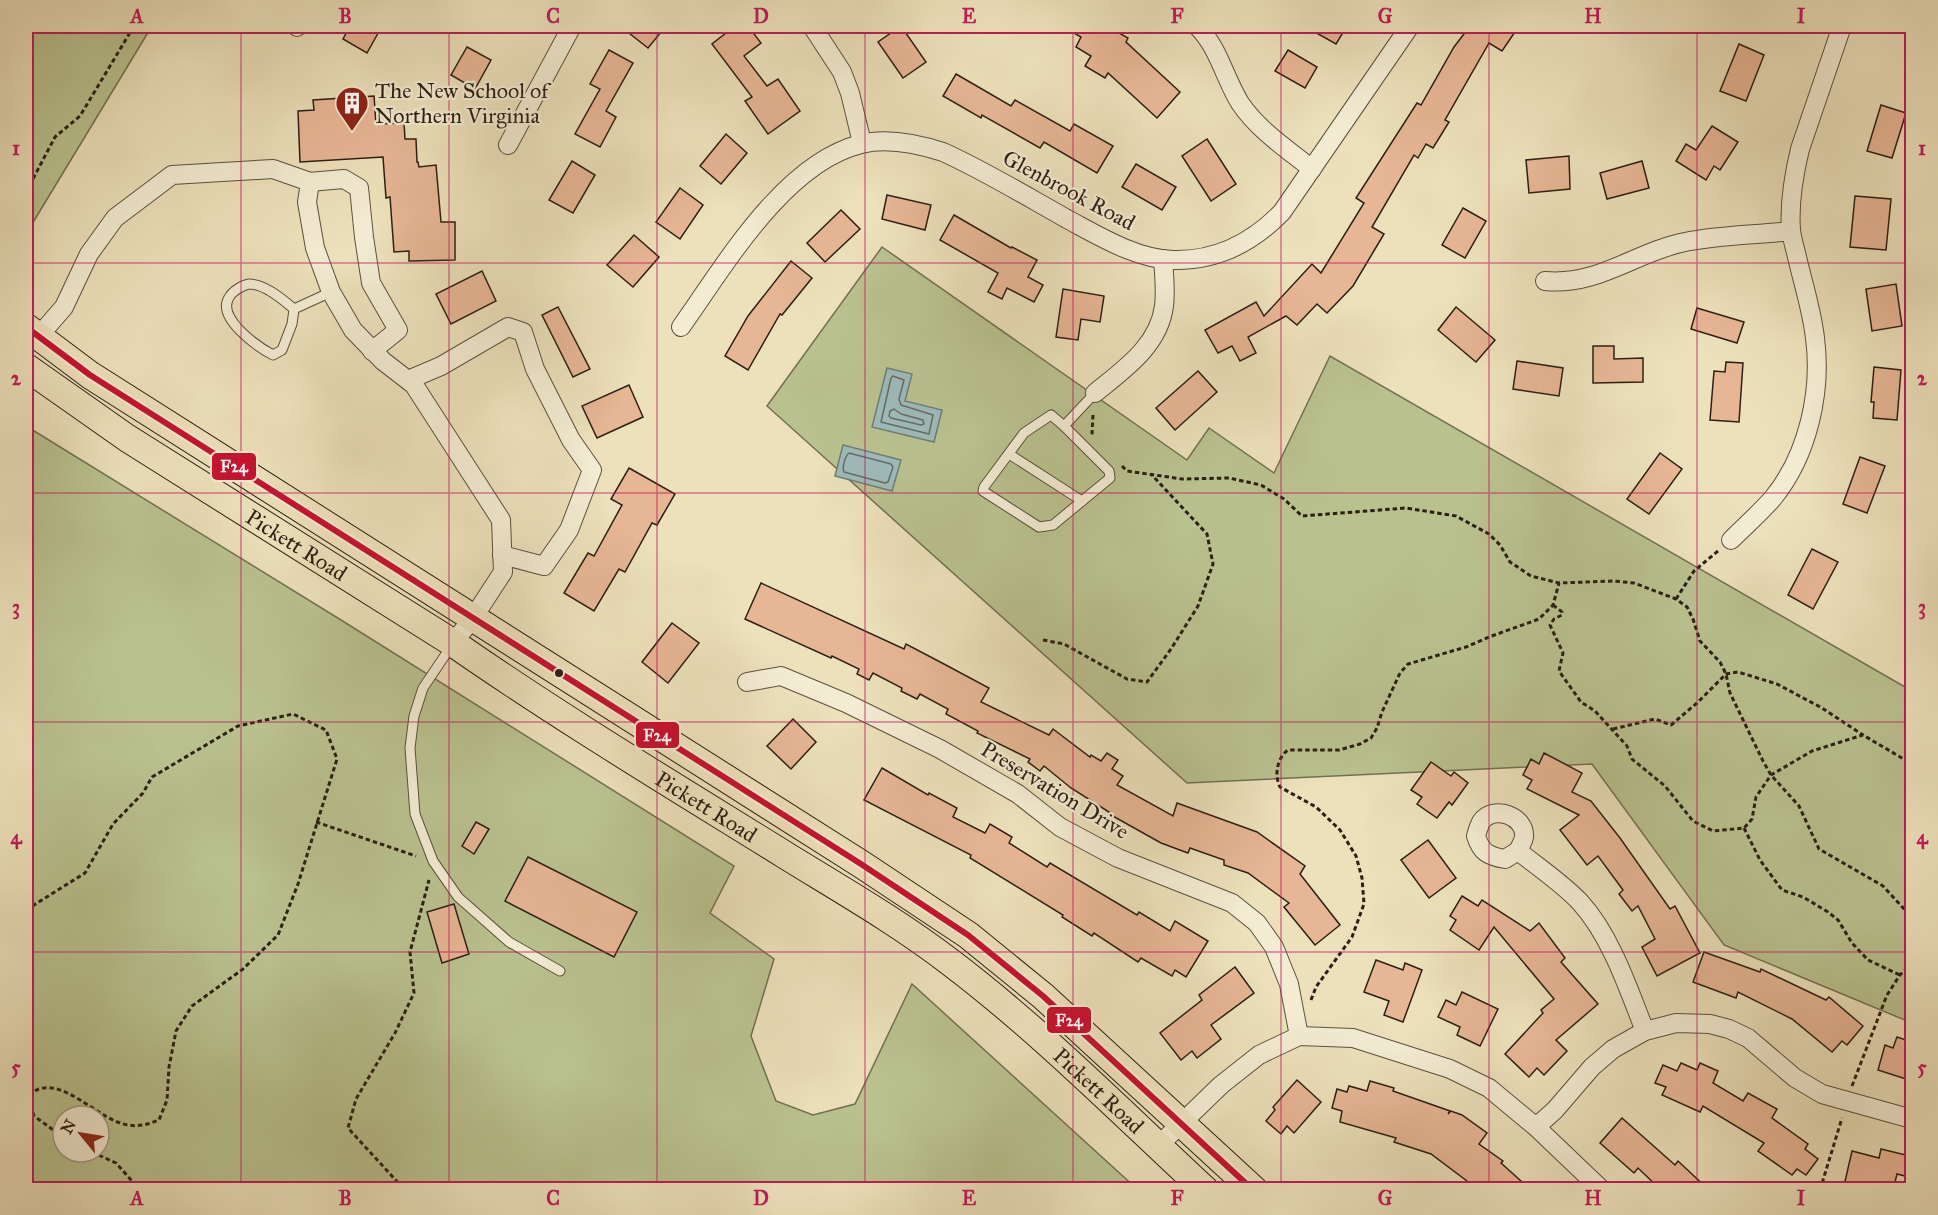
<svg xmlns="http://www.w3.org/2000/svg" width="1938" height="1215" viewBox="0 0 1938 1215" font-family="'IM FELL Great Primer',serif">
  <style>
    .green { fill: #b9c28f; stroke: #727052; stroke-width: 1.5; fill-rule: evenodd }
    .water { fill: #9ebbbb; stroke: #707d78; stroke-width: 1.5 }
    .lines { fill: none; stroke-linecap: round; stroke-linejoin: round }
    .shore { stroke: #656d68; stroke-width: 1.5 }
    .building { fill: #e7b695; stroke: #2c1f14; stroke-width: 1.5 }
    .service-casing { stroke: #5c503e; stroke-width: 11 }
    .minor-casing { stroke: #5c503e; stroke-width: 20 }
    .primary-casing { stroke: #2c1f14; stroke-width: 29 }
    .path { stroke: #2c1f14; stroke-width: 3; stroke-dasharray: 4.5 3; stroke-linecap: butt }
    .service { stroke: #f3ecd3; stroke-width: 9 }
    .minor { stroke: #f3ecd3; stroke-width: 18 }
    .primary { stroke: #ece1bb; stroke-width: 27 }
    .bus-1-casing { stroke: #f3ecd3; stroke-width: 10 }
    .bus-1 { stroke: #c8102e; stroke-width: 6 }
    .grid { fill: none; stroke: #c2185b; stroke-width: 1.5; stroke-opacity: 0.55 }
    .bus-dot { fill: #2c1f14; stroke: #f3ecd3; stroke-width: 2 }
    .labels { text-anchor: middle; dominant-baseline: central; stroke-width: 4.5; stroke-linejoin: round; paint-order: stroke }
    .poi-label { font-size: 22px; fill: #2c1f14; stroke: #f3ecd3; text-anchor: start }
    .street-label { font-size: 22px; fill: #2c1f14; stroke: #f3ecd3 }
    .line-badge { stroke: #f3ecd3; stroke-width: 2 }
    .badge-label { font-size: 16px; text-anchor: middle; font-weight: bold; fill: #fff }
    .neatline { fill: none; stroke: #c2185b; stroke-width: 2 }
    .grid-label { font-size: 20px; text-anchor: middle; font-weight: bold; fill: #c2185b }
  </style>
  <rect width="100%" height="100%" fill="#ece1bb"/>
  <filter id="stains"><feTurbulence type="fractalNoise" baseFrequency=".00333" numOctaves="4"/><feColorMatrix values="0 0 0 0 .2 0 0 0 0 .09 0 0 0 0 .02 0 0 0 .5 -.17"/></filter>
  <radialGradient id="worn" r=".72"><stop offset=".6" stop-color="#630" stop-opacity="0"/><stop offset="1" stop-color="#630" stop-opacity=".3"/></radialGradient>
  <g class="green">
    <polygon points="26,26 152,26 26,234"/>
    <polygon points="882,247 1187,460 1209,428 1274,473 1330,356 1912,691 1912,1023 1724,945 1592,764 1187,783 767,406"/>
    <path d="M26,426L341,620L734,866L710,913L774,959L751,1036L776,1101L813,1115L855,1104L912,984L1137,1189H26ZM63,1116H99V1152H63Z"/>
  </g>
  <g class="water">
    <polygon points="887,368 912,374 905,401 942,410 934,442 872,427"/>
    <polygon points="843,445 901,460 892,491 835,476"/>
  </g>
  <g class="lines">
    <g class="shore">
      <polygon points="893,376 904,380 899,399 901,405 933,415 929,434 881,422 891,378"/>
      <polygon points="894,409 901,414 923,420 924,424 921,425 891,418 889,416 890,411"/>
      <path d="M849,453L891,464L893,467L888,482L885,483L844,472C842,467 845,456 849,453Z"/>
    </g>
  </g>
  <g class="building">
    <polygon points="350,26 382,26 367,53 343,39"/>
    <polygon points="620,26 666,26 648,48"/>
    <polygon points="735,26 748,26 761,43 744,56 767,86 778,79 800,111 768,134 745,101 752,97 712,44"/>
    <polygon points="901,26 926,62 903,78 878,42"/>
    <polygon points="1062,26 1107,26 1128,38 1126,42 1180,92 1157,118 1108,73 1105,78 1085,66 1091,56 1076,47 1081,37"/>
    <polygon points="1304,26 1347,26 1336,44"/>
    <polygon points="1470,26 1519,26 1502,51 1489,43 1445,120 1449,122 1433,148 1426,144 1418,158 1414,155 1372,227 1384,234 1353,286 1327,313 1317,304 1297,325 1286,316 1248,337 1256,353 1240,361 1232,346 1218,353 1205,330 1256,302 1264,316 1312,264 1321,273 1364,203 1356,198 1417,103 1421,105 1454,47"/>
    <polygon points="1739,44 1764,55 1746,101 1720,91"/>
    <polygon points="467,47 491,60 475,89 451,75"/>
    <polygon points="609,50 633,63 606,111 616,117 600,147 575,134 600,89 590,84"/>
    <polygon points="1288,50 1317,67 1305,88 1275,71"/>
    <polygon points="956,74 1011,106 1015,100 1070,131 1074,124 1113,146 1097,173 1044,142 1040,148 982,115 981,118 943,96"/>
    <polygon points="374,96 376,124 404,123 405,139 416,139 417,162 418,162 419,167 436,165 441,222 455,222 455,260 409,261 409,251 394,252 390,197 386,198 383,157 300,162 298,111 314,110 313,100"/>
    <polygon points="1881,105 1906,113 1892,158 1867,151"/>
    <polygon points="1712,126 1738,142 1720,170 1714,166 1706,180 1676,161 1686,144 1696,150"/>
    <polygon points="726,134 747,153 721,184 700,166"/>
    <polygon points="1207,139 1236,184 1211,201 1182,156"/>
    <polygon points="1569,156 1570,189 1529,193 1526,160"/>
    <polygon points="572,161 595,175 573,213 549,200"/>
    <polygon points="1642,161 1649,188 1607,199 1600,173"/>
    <polygon points="1136,164 1176,187 1162,210 1122,187"/>
    <polygon points="680,188 703,205 680,239 656,222"/>
    <polygon points="887,195 931,205 925,230 882,219"/>
    <polygon points="1855,196 1891,199 1886,250 1850,247"/>
    <polygon points="1463,208 1486,221 1465,258 1442,245"/>
    <polygon points="841,210 860,229 825,262 807,243"/>
    <polygon points="954,215 1011,248 1012,247 1037,260 1028,277 1043,285 1034,302 1007,288 1002,299 988,292 998,273 940,240"/>
    <polygon points="634,235 659,257 633,287 607,265"/>
    <polygon points="791,261 812,278 782,315 780,314 748,370 725,356 748,316"/>
    <polygon points="482,271 496,301 451,324 436,294"/>
    <polygon points="1896,284 1902,326 1872,331 1866,289"/>
    <polygon points="1063,289 1104,296 1100,322 1081,319 1078,340 1056,337"/>
    <polygon points="558,307 590,369 573,377 542,315"/>
    <polygon points="1456,307 1495,340 1476,362 1438,330"/>
    <polygon points="1697,308 1744,322 1737,343 1691,329"/>
    <polygon points="1593,346 1614,346 1614,359 1643,358 1643,382 1593,383"/>
    <polygon points="1517,361 1563,368 1559,396 1513,389"/>
    <polygon points="1726,362 1743,363 1739,422 1710,420 1714,371 1725,372"/>
    <polygon points="1874,367 1901,370 1897,420 1873,418 1874,402 1871,402"/>
    <polygon points="1198,371 1217,392 1175,430 1156,408"/>
    <polygon points="629,385 643,417 597,438 582,406"/>
    <polygon points="1660,453 1682,469 1649,514 1627,499"/>
    <polygon points="1860,457 1885,466 1867,513 1843,504"/>
    <polygon points="629,468 675,494 657,525 652,523 625,572 619,569 594,611 564,593 588,553 594,556 622,505 611,499"/>
    <polygon points="1812,549 1838,562 1813,609 1788,595"/>
    <polygon points="761,583 904,649 906,644 944,664 989,688 981,702 1049,735 1053,729 1090,757 1091,755 1101,761 1107,753 1118,760 1112,769 1123,776 1117,785 1173,816 1177,803 1257,832 1305,866 1300,874 1340,925 1315,945 1284,907 1289,903 1248,873 1224,865 1224,860 1190,848 1188,853 1161,843 1111,815 1112,814 1071,788 1044,766 1040,771 1028,762 1030,759 977,733 978,731 946,714 948,709 920,694 917,699 901,691 902,688 873,673 869,680 857,674 859,669 832,656 831,658 745,619"/>
    <polygon points="672,623 699,643 668,683 642,662"/>
    <polygon points="793,719 816,742 791,769 767,746"/>
    <polygon points="1544,753 1582,773 1572,792 1591,801 1620,838 1670,909 1675,906 1700,953 1657,976 1642,947 1655,939 1638,906 1632,911 1619,894 1623,890 1598,856 1587,865 1560,830 1579,815 1527,789 1532,780 1523,775 1531,759 1539,764"/>
    <polygon points="1431,762 1451,776 1454,772 1468,783 1452,805 1449,802 1437,818 1417,804 1422,797 1411,790"/>
    <polygon points="882,768 928,795 929,793 957,808 953,817 985,833 990,824 1012,837 1009,843 1047,867 1050,863 1137,915 1139,912 1170,931 1175,921 1208,941 1186,977 1175,970 1172,976 1141,958 1138,962 1094,933 1092,936 1062,917 1063,915 970,858 971,855 864,800"/>
    <polygon points="476,822 489,829 474,854 462,846"/>
    <polygon points="1428,840 1456,878 1429,898 1401,860"/>
    <polygon points="528,857 637,912 614,957 505,901"/>
    <polygon points="1462,896 1478,906 1482,900 1530,931 1539,923 1565,958 1561,962 1598,1004 1556,1040 1567,1051 1544,1075 1537,1068 1529,1077 1505,1054 1543,1013 1541,1010 1554,999 1494,927 1479,950 1450,930 1456,920 1450,916"/>
    <polygon points="454,904 469,954 442,963 427,912"/>
    <polygon points="1704,952 1760,972 1761,969 1826,1000 1829,997 1863,1026 1847,1045 1842,1041 1832,1052 1792,1019 1738,992 1736,998 1693,982"/>
    <polygon points="1376,960 1403,970 1405,963 1422,970 1403,1022 1384,1015 1389,1001 1364,992"/>
    <polygon points="1235,967 1254,993 1211,1025 1221,1039 1197,1058 1192,1051 1181,1060 1160,1033 1202,1000 1199,995"/>
    <polygon points="1462,992 1498,1009 1480,1046 1457,1035 1460,1027 1438,1017 1446,1000 1456,1005"/>
    <polygon points="1897,1037 1912,1042 1912,1081 1878,1070 1885,1045 1893,1048"/>
    <polygon points="1681,1063 1697,1070 1700,1063 1718,1071 1713,1083 1743,1101 1748,1093 1777,1109 1772,1118 1808,1144 1805,1149 1818,1159 1806,1175 1797,1169 1792,1175 1758,1151 1764,1143 1703,1106 1700,1112 1662,1095 1666,1087 1655,1083 1663,1065 1677,1071"/>
    <polygon points="1297,1080 1321,1102 1294,1133 1287,1126 1281,1134 1266,1121 1275,1110 1273,1107"/>
    <polygon points="1370,1081 1394,1088 1393,1091 1450,1111 1448,1114 1451,1111 1462,1115 1487,1133 1479,1144 1503,1161 1501,1163 1531,1190 1479,1190 1431,1154 1394,1142 1396,1138 1340,1122 1342,1111 1332,1108 1337,1089 1347,1092 1349,1086 1367,1091"/>
    <polygon points="1622,1118 1675,1165 1678,1161 1709,1190 1661,1190 1638,1168 1634,1173 1600,1143"/>
    <polygon points="1881,1149 1910,1156 1905,1176 1897,1174 1893,1190 1843,1190 1852,1151 1879,1158"/>
  </g>
  <g class="lines">
    <defs>
      <g id="service">
        <path d="M294,309L292,324L282,350L273,355C258,347 214,317 230,296C233,291 243,285 249,284C265,284 283,300 294,309L331,292"/>
        <polygon points="1051,415 1064,426 1109,471 1110,478 1053,525 1039,527 983,491 984,487 1024,433"/>
        <polyline points="1064,426 1095,393"/>
        <polyline points="1009,454 1082,501"/>
        <polyline points="452,645 423,688 414,716 410,748 415,814 433,861 458,897 509,942 560,971"/>
      </g>
      <g id="minor">
        <polyline points="812,26 842,72 850,93 862,143"/>
        <path d="M1197,26C1219,48 1224,77 1240,103C1258,130 1287,149 1312,169"/>
        <polyline points="297,27 298,26"/>
        <polyline points="508,145 572,26"/>
        <polyline points="309,182 344,179 359,188 364,237 371,283 398,330 372,351"/>
        <path d="M1545,281C1599,286 1635,252 1685,242C1720,235 1756,235 1791,231"/>
        <path d="M681,327C725,265 784,163 861,144C888,137 918,144 943,152C985,171 1026,196 1067,219C1099,236 1136,259 1173,260C1217,261 1252,243 1282,212L1410,26"/>
        <polyline points="38,337 64,307 89,254 115,218 172,175 273,169 310,182 307,202 315,248 331,292 353,330 383,361 414,385 501,520 503,572 473,618 453,643"/>
        <polyline points="408,380 441,366 508,327 523,332 535,369 571,440 592,470 569,530 544,566 502,555"/>
        <path d="M1095,393C1123,370 1159,346 1164,306C1166,291 1164,274 1163,259"/>
        <path d="M1731,540C1745,526 1760,513 1773,498C1808,455 1822,392 1815,338C1812,311 1803,283 1797,257C1795,248 1792,239 1791,230C1789,204 1794,174 1800,149L1842,26"/>
        <polyline points="747,682 781,676 846,703 940,749 1018,794 1060,827 1118,858 1232,903 1257,923 1274,947 1289,984 1299,1036"/>
        <path d="M1518,851L1505,859C1488,856 1481,852 1476,836C1477,832 1479,826 1481,822C1493,804 1526,816 1524,837C1523,842 1520,847 1518,851C1538,867 1562,883 1580,902C1611,936 1628,988 1645,1031"/>
        <polyline points="1536,1127 1555,1110 1592,1067 1613,1049 1645,1031 1676,1023 1710,1024 1729,1029 1748,1038 1795,1078 1822,1094 1912,1119"/>
        <polyline points="1158,1146 1221,1085 1259,1055 1299,1036 1353,1038 1450,1069 1489,1088 1536,1127 1602,1190"/>
      </g>
      <g id="primary">
        <polyline points="26,327 90,375 861,864 968,935 1043,996 1254,1190"/>
        <path id="s1" d="M26,367L127,438L453,643C561,718 674,786 785,855C840,889 898,922 950,962C1041,1031 1121,1112 1205,1190"/>
      </g>
    </defs>
    <use href="#service" class="service-casing"/>
    <use href="#minor" class="minor-casing"/>
    <use href="#primary" class="primary-casing"/>
    <g class="path">
      <polyline points="26,192 55,137 80,116 134,26"/>
      <polyline points="1093,415 1092,433 1094,435"/>
      <polyline points="1122,466 1127,471 1182,479 1229,478 1261,485 1284,499 1302,516 1406,508 1456,516 1489,534 1500,545 1510,562 1531,576 1559,583 1614,581 1634,583 1676,599 1687,607 1693,619 1700,641 1720,662 1726,674 1730,693 1763,761 1771,775 1799,806 1819,849 1883,886 1905,910 1912,921"/>
      <polyline points="1676,599 1694,571 1718,551"/>
      <polyline points="1553,605 1562,612 1562,615 1554,619 1550,625 1563,653 1559,671 1581,702 1595,711 1627,746 1632,759 1665,786 1693,821 1713,831 1744,828 1752,819 1756,797 1771,775 1812,751 1863,735 1912,764"/>
      <polyline points="1043,640 1064,644 1127,679 1147,682 1171,649 1198,606 1213,564 1207,534 1151,474"/>
      <polyline points="1613,729 1655,719 1671,725 1697,703 1726,674 1738,672 1777,684 1822,708 1863,735"/>
      <polyline points="316,822 416,856"/>
      <polyline points="1744,828 1760,860 1782,890 1803,897 1828,912 1838,920 1852,943 1868,960 1900,975"/>
      <path d="M26,910L85,873L113,824L143,793L152,777L238,726L293,714L326,730L337,759L298,884L278,935L243,969L192,1006L176,1031L169,1067L167,1100L159,1120C149,1124 139,1127 128,1125C100,1121 67,1080 39,1089C35,1090 31,1095 28,1097L34,1116L63,1137"/>
      <path d="M1311,1000L1316,987L1352,937L1364,904L1362,878L1356,856L1340,830L1316,807L1280,787C1274,775 1277,758 1288,750H1339L1360,744L1371,738L1377,728L1382,712L1400,673L1408,664L1466,647L1489,637L1539,619L1553,605L1559,583"/>
      <polyline points="1852,1086 1887,995 1900,975 1912,963"/>
      <polyline points="26,1089 28,1097"/>
      <polyline points="92,1152 116,1163 140,1190"/>
      <polyline points="411,1190 402,1187 348,1128 356,1099 395,1033 414,993 410,952 429,880"/>
      <polyline points="1820,1190 1842,1118"/>
    </g>
    <use href="#service" class="service"/>
    <use href="#minor" class="minor"/>
    <use href="#primary" class="primary"/>
    <defs>
      <polyline id="bus-1" points="26,327 90,375 861,864 968,935 1043,996 1253,1190"/>
    </defs>
    <use href="#bus-1" class="bus-1-casing"/>
    <use href="#bus-1" class="bus-1"/>
  </g>
  <path class="grid" d="M241,26V1190M449,26V1190M657,26V1190M865,26V1190M1073,26V1190M1281,26V1190M1489,26V1190M1697,26V1190M26,263H1912M26,493H1912M26,722H1912M26,952H1912"/>
  <defs>
    <symbol id="building-pin" viewBox="-11 -11 22 30"><path d="M0 17L-7.5 6A9.5 9.5 0 1 1 7.5 6Z" fill="#8f2418" stroke="#f3ecd3"/><path d="M-4-6H4V6H1V3H-1V6H-4ZM-2.5-4.3h1.7v1.8h-1.7ZM.8-4.3h1.7v1.8H.8ZM-2.5-1h1.7V.8h-1.7ZM.8-1h1.7V.8H.8Z" fill="#fff"/></symbol>
  </defs>
  <g fill-rule="evenodd">
    <use href="#building-pin" x="333" y="84" width="38" height="52"/>
  </g>
  <circle class="bus-dot" cx="559" cy="673" r="5"/>
  <g class="labels">
    <g class="poi-label">
      <text x="375" y="90">The New School of<tspan x="375" dy="25">Northern Virginia</tspan></text>
    </g>
    <g class="street-label">
      <text transform="translate(1069 190) rotate(28)">Glenbrook Road</text>
      <text stroke="none"><textPath href="#s1" startOffset="324">Pickett Road</textPath></text>
      <text transform="translate(1055 790) rotate(31)">Preservation Drive</text>
      <text stroke="none"><textPath href="#s1" startOffset="810">Pickett Road</textPath></text>
      <text stroke="none"><textPath href="#s1" startOffset="1296">Pickett Road</textPath></text>
    </g>
  </g>
  <g class="line-badge">
    <rect x="211" y="452" width="46" height="29" rx="6" fill="#c8102e"/>
    <rect x="635" y="721" width="45" height="28" rx="6" fill="#c8102e"/>
    <rect x="1046" y="1006" width="46" height="28" rx="6" fill="#c8102e"/>
  </g>
  <g class="badge-label">
    <text x="234" y="472">F24</text>
    <text x="657" y="741">F24</text>
    <text x="1069" y="1026">F24</text>
  </g>
  <rect width="1938" height="1215" fill="none" stroke="#ece1bb" stroke-width="66"/>
  <g transform="translate(81 1134) rotate(300)"><circle r="28" fill="#f3ecd3" stroke="#a39a87" stroke-width="1.5"/>
  <path d="M0-4.5L10 22L0 15L-10 22Z" fill="#8f2418"/>
  <text y="-9" font-size="16" font-weight="bold" text-anchor="middle" fill="#2c1f14">N</text>
  </g>
  <rect x="33" y="33" width="1872" height="1149" class="neatline"/>
  <g class="grid-label">
    <text x="137" y="23">A</text>
    <text x="345" y="23">B</text>
    <text x="553" y="23">C</text>
    <text x="761" y="23">D</text>
    <text x="969" y="23">E</text>
    <text x="1177" y="23">F</text>
    <text x="1385" y="23">G</text>
    <text x="1593" y="23">H</text>
    <text x="1801" y="23">I</text>
    <text x="16" y="155">1</text>
    <text x="1922" y="155">1</text>
    <text x="16" y="385">2</text>
    <text x="1922" y="385">2</text>
    <text x="16" y="614">3</text>
    <text x="1922" y="614">3</text>
    <text x="16" y="844">4</text>
    <text x="1922" y="844">4</text>
    <text x="16" y="1074">5</text>
    <text x="1922" y="1074">5</text>
    <text x="137" y="1205">A</text>
    <text x="345" y="1205">B</text>
    <text x="553" y="1205">C</text>
    <text x="761" y="1205">D</text>
    <text x="969" y="1205">E</text>
    <text x="1177" y="1205">F</text>
    <text x="1385" y="1205">G</text>
    <text x="1593" y="1205">H</text>
    <text x="1801" y="1205">I</text>
  </g>
  <rect width="100%" height="100%" filter="url(#stains)"/>
  <rect width="100%" height="100%" fill="url(#worn)"/>
</svg>
